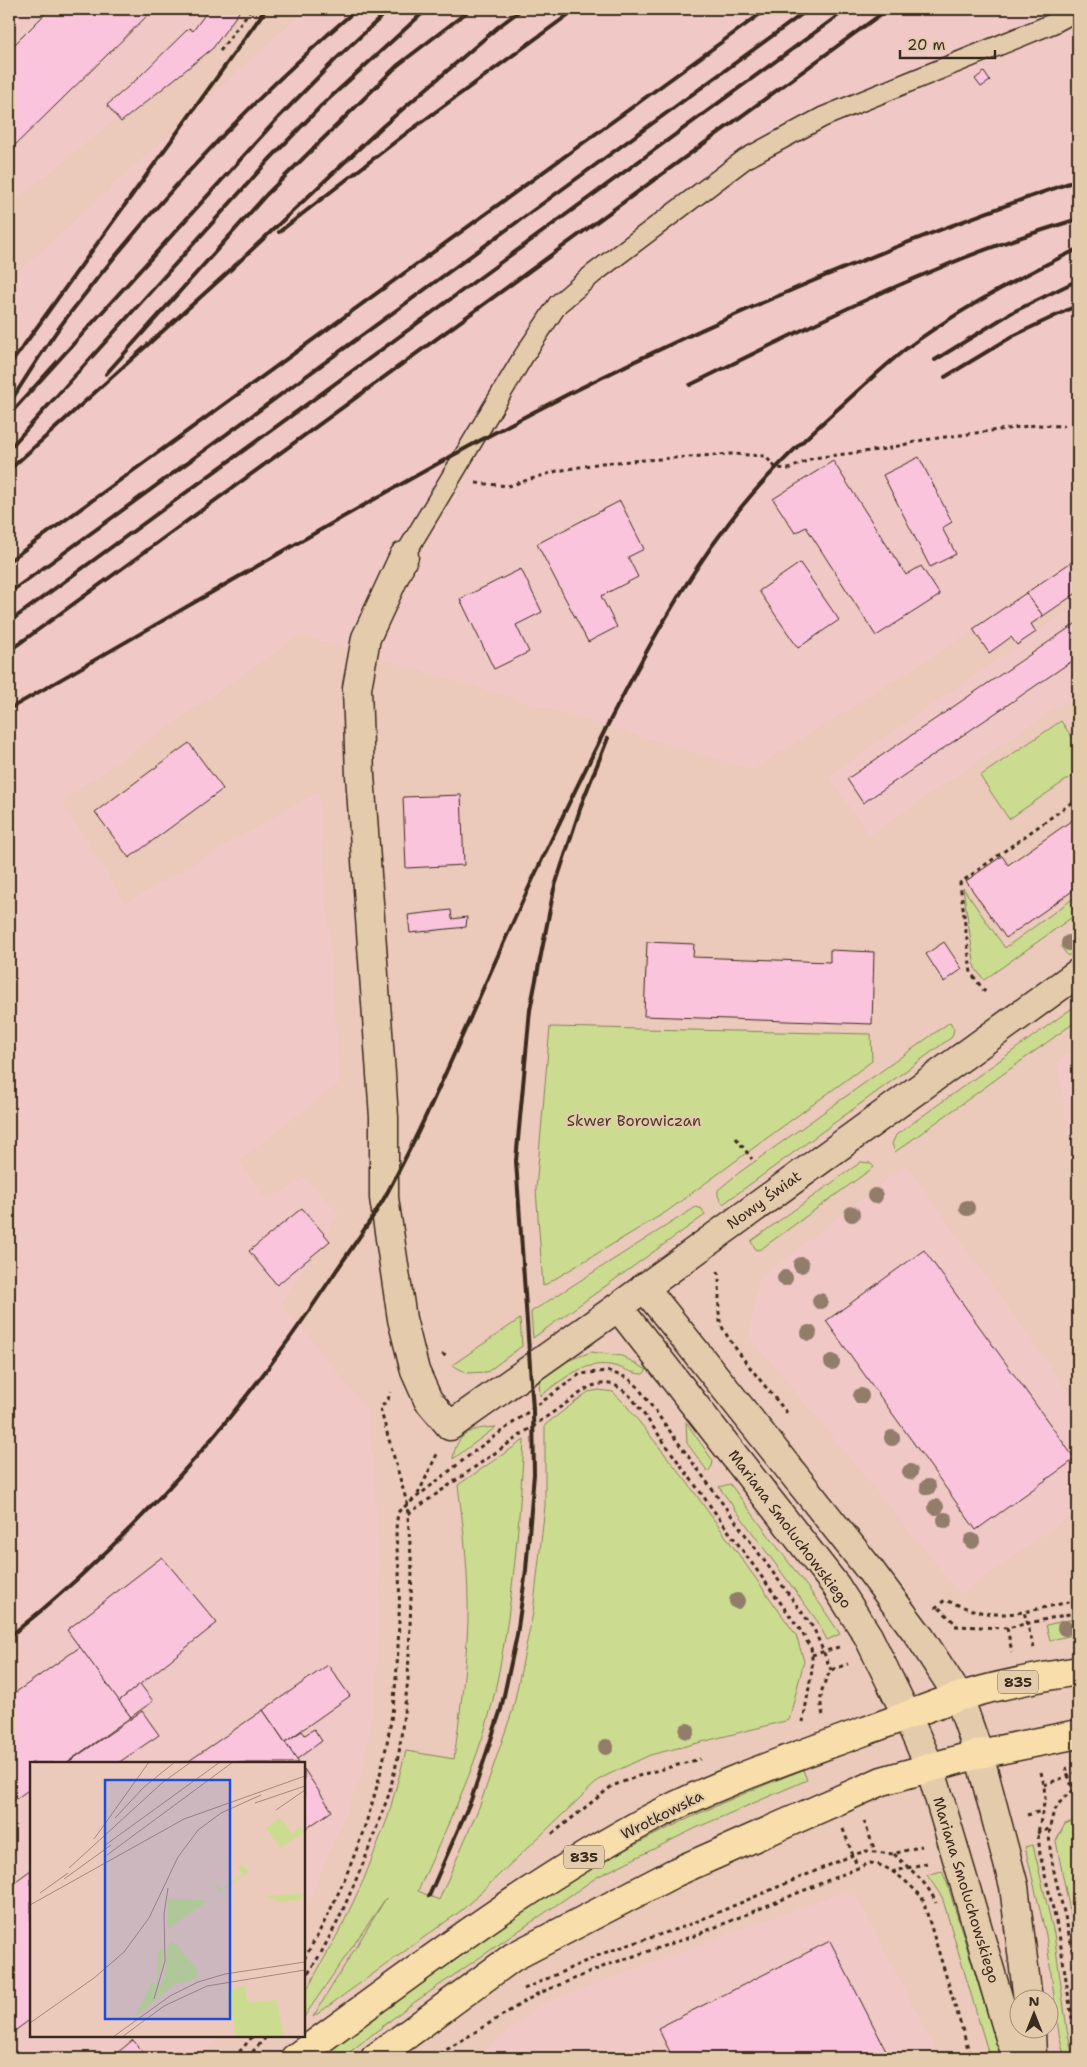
<svg xmlns="http://www.w3.org/2000/svg" width="1087" height="2067" viewBox="0 0 1087 2067" font-family="'Shantell Sans',sans-serif">
  <style>
    .built { fill: #f0c8c5 }
    .green { fill: #cbdc90; stroke: #838357 }
    .building { fill: #fbc4dd; stroke: #3b2a1e }
    .lines { fill: none; stroke-linecap: round; stroke-linejoin: round }
    .service-casing { stroke: #3b2a1e; stroke-width: 22 }
    .minor-casing { stroke: #3b2a1e; stroke-width: 31 }
    .tertiary-casing { stroke: #3b2a1e; stroke-width: 31 }
    .primary-casing { stroke: #3b2a1e; stroke-width: 31 }
    .path { stroke: #3b2a1e; stroke-width: 3; stroke-dasharray: 4 4; stroke-linecap: butt }
    .service { stroke: #e4cbac; stroke-width: 19 }
    .minor { stroke: #e4cbac; stroke-width: 28 }
    .tertiary { stroke: #e4cbac; stroke-width: 28 }
    .primary { stroke: #f8deab; stroke-width: 28 }
    .rail { stroke: #3b2a1e; stroke-width: 4 }
    .tree { fill: #927b6b }
    .labels { text-anchor: middle; dominant-baseline: central; stroke-width: 4.5; stroke-linejoin: round; paint-order: stroke }
    .shield { fill: #e4cbac; stroke: #6e5a49; stroke-width: 1 }
    .shield-label { font-size: 14px; font-weight: bold; fill: #3b2a1e }
    .park-label { font-size: 15px; fill: #493c29; stroke: #e4cbac }
    .street-label { font-size: 15px; fill: #3b2a1e; stroke: #e4cbac }
    .inset-road { fill: none; stroke: #a5897c; stroke-width: 1 }
    .view { fill: #1d4ed8; fill-opacity: 0.15; stroke: #1d4ed8; stroke-width: 2.5 }
    .inset-edge { fill: none; stroke: #3b2a1e; stroke-width: 2.5 }
  </style>
  <rect width="100%" height="100%" fill="#ebc9bb"/>
  <filter id="ink" filterUnits="userSpaceOnUse"><feTurbulence type="fractalNoise" baseFrequency=".02" numOctaves="2"/><feDisplacementMap in="SourceGraphic" scale="10" xChannelSelector="R" yChannelSelector="G"/><feConvolveMatrix kernelMatrix="1 2 1 2 8 2 1 2 1" color-interpolation-filters="sRGB"/></filter>
  <g filter="url(#ink)">
    <g class="built">
      <polygon points="9,9 219,9 169,76 9,206"/>
      <polygon points="306,9 1078,9 1078,565 753,770 300,635 62,801 125,903 319,791 340,1083 239,1160 267,1200 305,1178 340,1213 280,1306 300,1325 367,1409 374,1466 380,1582 376,1689 363,1773 304,1914 304,1763 31,1763 31,2036 221,2036 199,2058 9,2058 9,280"/>
      <polygon points="1078,604 1078,693 869,836 828,776"/>
      <polygon points="1078,1047 1078,1193 1057,1062"/>
      <polygon points="906,1164 1078,1405 1078,1510 961,1595 749,1336 759,1279"/>
      <polygon points="841,1892 857,1896 940,2058 474,2058 542,2004"/>
    </g>
    <g class="green">
      <polygon points="1061,721 1078,746 1078,772 1009,819 980,776"/>
      <polygon points="963,888 1005,948 1078,895 1078,913 984,980 975,968"/>
      <polygon points="1078,931 1078,948 1068,956 1061,947 1063,942"/>
      <polygon points="1078,1004 1078,1020 895,1152 892,1144 896,1135"/>
      <polygon points="950,1022 954,1029 952,1037 723,1204 718,1196 718,1190 740,1172"/>
      <polygon points="550,1027 871,1034 872,1061 666,1212 543,1286 536,1189"/>
      <polygon points="861,1162 870,1163 874,1167 761,1249 756,1250 751,1241"/>
      <polygon points="696,1207 702,1209 705,1215 533,1338 531,1312"/>
      <polygon points="520,1319 522,1346 487,1372 467,1373 452,1365"/>
      <path d="M591,1352L622,1356L647,1370L643,1374C631,1374 622,1367 610,1365C582,1361 561,1381 540,1396L539,1380L562,1363Z"/>
      <path d="M599,1390L613,1392L625,1404L687,1482L796,1635L804,1661L789,1720L650,1755L601,1778L462,1910L313,2017L386,1898L304,2017V1995L342,1926L364,1879L388,1817L406,1751L454,1759C460,1714 466,1668 468,1622C469,1576 464,1531 458,1485L524,1440C519,1528 512,1618 492,1704C476,1769 445,1830 418,1891L439,1900L480,1805L513,1709L533,1613L545,1506V1425L588,1392Z"/>
      <polygon points="686,1422 713,1461 712,1466 708,1472 687,1443"/>
      <path d="M496,1427L453,1459C456,1433 472,1428 496,1427Z"/>
      <polygon points="730,1484 820,1604 840,1634 827,1640 818,1622 719,1487"/>
      <polygon points="1078,1618 1078,1634 1050,1640 1046,1625"/>
      <path d="M803,1770L807,1780L696,1828L597,1877L409,2006L342,2058H321C376,2014 433,1973 492,1933C525,1910 558,1886 593,1867C661,1830 731,1797 803,1770Z"/>
      <polygon points="1078,1819 1078,1952 1056,1841 1065,1824"/>
      <polygon points="1033,1845 1054,1934 1067,2030 1073,2058 1065,2058 1059,2034 1046,1935 1025,1847"/>
      <polygon points="942,1871 947,1883 1001,2058 990,2058 942,1897 927,1875"/>
    </g>
    <g class="building">
      <polygon points="50,9 154,9 9,151 9,50"/>
      <polygon points="209,9 241,9 213,48 121,122 107,105 137,79 189,28 193,31"/>
      <polygon points="984,72 990,81 981,87 975,79"/>
      <polygon points="919,457 952,522 942,528 956,554 930,567 883,475"/>
      <polygon points="833,461 906,575 921,566 940,595 876,636 806,527 795,533 773,499"/>
      <polygon points="620,501 644,549 628,557 638,577 601,596 617,627 588,642 537,544"/>
      <polygon points="1073,561 1078,569 1078,592 1043,616 1026,593"/>
      <polygon points="800,563 839,620 798,648 759,591"/>
      <polygon points="521,569 542,612 516,625 529,652 494,669 460,599"/>
      <polygon points="1026,593 1043,616 1031,624 1036,632 1017,645 1011,637 989,653 973,629"/>
      <polygon points="1078,622 1078,657 863,803 847,779"/>
      <polygon points="189,743 223,789 129,858 95,812"/>
      <polygon points="461,795 464,865 406,868 403,797"/>
      <polygon points="1078,816 1078,887 1006,938 966,881 1002,856 1008,865"/>
      <polygon points="451,910 452,919 467,917 466,927 410,933 408,915"/>
      <polygon points="647,942 694,944 693,957 830,962 830,950 874,952 872,1024 644,1016"/>
      <polygon points="944,942 962,969 944,982 926,954"/>
      <polygon points="302,1208 330,1241 277,1285 249,1251"/>
      <polygon points="924,1250 1075,1459 976,1530 826,1321"/>
      <polygon points="162,1557 217,1623 119,1701 67,1630"/>
      <polygon points="80,1647 131,1717 66,1763 31,1763 31,1788 9,1804 9,1697"/>
      <polygon points="328,1665 350,1696 285,1742 263,1710"/>
      <polygon points="140,1684 153,1701 131,1717 119,1701"/>
      <polygon points="263,1710 299,1763 186,1763"/>
      <polygon points="142,1711 159,1735 118,1763 67,1763"/>
      <polygon points="314,1729 322,1741 297,1759 285,1742 302,1731 305,1735"/>
      <polygon points="304,1769 332,1811 304,1830"/>
      <polygon points="31,1870 31,2019 9,2035 9,1886"/>
      <polygon points="830,1941 890,2058 673,2058 658,2028"/>
      <polygon points="133,2040 148,2058 111,2058"/>
    </g>
    <g class="lines">
      <defs>
        <polyline id="service" points="404,556 523,357 558,304 593,274 745,159 823,117 1054,23 1078,10"/>
        <polyline id="minor" points="404,556 366,638 357,688 360,775 384,1117 384,1198 402,1319 415,1371 428,1400 450,1426 618,1307"/>
        <g id="tertiary">
          <polyline points="644,1287 870,1570 920,1637 959,1697 979,1754 1014,1886 1028,2000"/>
          <polyline points="1031,2030 1032,2058"/>
          <polyline points="1018,2058 1010,2038 930,1767 907,1716 868,1636 836,1586 618,1307 1078,973"/>
        </g>
        <g id="primary">
          <path d="M295,2058C407,1977 518,1891 640,1824C711,1785 789,1759 865,1731C897,1720 929,1706 961,1696C1000,1685 1039,1677 1078,1671"/>
          <polyline points="375,2058 513,1957 676,1872 882,1781 979,1754 1078,1734"/>
        </g>
      </defs>
      <use href="#service" class="service-casing"/>
      <use href="#minor" class="minor-casing"/>
      <use href="#tertiary" class="tertiary-casing"/>
      <use href="#primary" class="primary-casing"/>
      <g class="path">
        <polyline points="220,51 251,9"/>
        <polyline points="476,483 508,486 557,471 602,463 731,454 765,456 776,468 789,469 813,458 886,449 923,440 1036,425 1064,426"/>
        <polyline points="985,992 971,973 960,883 1078,798"/>
        <polyline points="736,1138 752,1159"/>
        <path d="M718,1271C721,1287 717,1305 720,1321C722,1336 775,1398 788,1414"/>
        <polyline points="442,1354 448,1357"/>
        <polyline points="418,1494 438,1452"/>
        <path d="M408,1514L589,1387C609,1380 617,1384 632,1398L801,1631L811,1648L812,1655V1670L803,1722"/>
        <path d="M935,1608L945,1600C979,1613 988,1617 1024,1612"/>
        <polyline points="939,1608 957,1625"/>
        <polyline points="955,1626 1007,1628 1078,1612"/>
        <polyline points="1007,1628 1012,1652"/>
        <polyline points="1034,1648 1024,1612 1078,1600"/>
        <polyline points="812,1655 839,1647"/>
        <path d="M823,1715C818,1698 822,1685 831,1670L848,1664"/>
        <path d="M1066,1767L1073,1791C1059,1800 1052,1811 1050,1828C1046,1854 1063,1903 1068,1930C1073,1951 1075,1973 1078,1994"/>
        <polyline points="1041,1772 1044,1785 1045,1799 1038,1833 1040,1854 1059,1934 1078,2058"/>
        <polyline points="1044,1785 1078,1772"/>
        <polyline points="1027,1815 1042,1811"/>
        <polyline points="864,1821 875,1851"/>
        <polyline points="843,1829 857,1866"/>
        <polyline points="1037,1833 1049,1829"/>
        <polyline points="552,1834 612,1786 644,1774 700,1759"/>
        <path d="M894,1854C910,1870 927,1881 936,1903"/>
        <polyline points="892,1872 927,1863"/>
        <path d="M304,1959C360,1863 394,1758 398,1647C399,1621 400,1596 399,1571C398,1551 393,1530 399,1511L476,1450L580,1374L607,1371L628,1378L637,1386L814,1629L831,1670"/>
        <polyline points="304,1980 321,1953 338,1921 365,1859 389,1794 399,1753 408,1680 412,1571 407,1503 380,1408 388,1400 390,1392"/>
        <polyline points="524,1989 604,1953 686,1926 853,1855 866,1851 893,1854 922,1846"/>
        <polyline points="234,2058 253,2036"/>
        <polyline points="247,2058 267,2036"/>
        <path d="M433,2058L537,1994L610,1964L694,1936L870,1863C890,1865 908,1883 922,1897L971,2058"/>
      </g>
      <use href="#service" class="service"/>
      <use href="#minor" class="minor"/>
      <use href="#tertiary" class="tertiary"/>
      <use href="#primary" class="primary"/>
      <g class="rail">
        <polyline points="279,232 404,135 576,9"/>
        <polyline points="935,360 1011,313 1078,280"/>
        <polyline points="9,366 266,9"/>
        <polyline points="106,374 266,195 398,65 471,9"/>
        <polyline points="945,377 1013,336 1078,305"/>
        <path d="M690,385C773,344 856,302 942,267C986,248 1032,233 1078,219"/>
        <path d="M9,404C29,373 48,341 71,312C155,202 252,99 357,9"/>
        <polyline points="9,415 278,118 336,59 390,9"/>
        <polyline points="9,449 268,161 321,106 427,9"/>
        <polyline points="9,470 226,274 383,126 498,27 522,9"/>
        <polyline points="9,561 767,9"/>
        <polyline points="9,593 809,9"/>
        <polyline points="9,622 847,9"/>
        <polyline points="9,651 888,9"/>
        <path d="M9,709C162,622 313,532 468,447C663,340 868,252 1078,180"/>
        <path d="M9,1637C135,1537 243,1412 332,1277C350,1250 370,1223 386,1195C429,1116 463,1032 500,951C533,877 568,804 604,732C641,660 679,588 728,524C760,481 800,443 840,407C862,387 884,366 907,348C960,309 1019,277 1078,249"/>
        <polyline points="429,1896 471,1800 501,1709 517,1635 526,1570 534,1474 533,1410 516,1161 530,1010 554,889 583,800 608,738"/>
      </g>
    </g>
    <g class="tree">
      <circle cx="1069" cy="943" r="8"/>
      <circle cx="875" cy="1196" r="8"/>
      <circle cx="967" cy="1208" r="8"/>
      <circle cx="852" cy="1214" r="8"/>
      <circle cx="801" cy="1265" r="8"/>
      <circle cx="785" cy="1278" r="8"/>
      <circle cx="820" cy="1301" r="8"/>
      <circle cx="809" cy="1333" r="8"/>
      <circle cx="832" cy="1362" r="8"/>
      <circle cx="861" cy="1396" r="8"/>
      <circle cx="892" cy="1438" r="8"/>
      <circle cx="910" cy="1472" r="8"/>
      <circle cx="928" cy="1487" r="8"/>
      <circle cx="936" cy="1507" r="8"/>
      <circle cx="945" cy="1520" r="8"/>
      <circle cx="972" cy="1541" r="8"/>
      <circle cx="737" cy="1601" r="8"/>
      <circle cx="1065" cy="1628" r="8"/>
      <circle cx="687" cy="1731" r="8"/>
      <circle cx="606" cy="1747" r="8"/>
    </g>
  </g>
  <g class="labels">
    <g class="shield">
      <rect x="998" y="1670.5" width="40" height="23" rx="4"/>
      <rect x="564" y="1845.5" width="40" height="23" rx="4"/>
    </g>
    <g class="shield-label">
      <text x="1018" y="1682">835</text>
      <text x="584" y="1857">835</text>
    </g>
    <g class="park-label">
      <text x="634" y="1121">Skwer Borowiczan</text>
    </g>
    <g class="street-label">
      <text transform="translate(764 1200) rotate(-36)">Nowy Świat</text>
      <text transform="translate(790 1529) rotate(53)">Mariana Smoluchowskiego</text>
      <text transform="translate(662 1815) rotate(-27)">Wrotkowska</text>
      <text transform="translate(966 1890) rotate(73)">Mariana Smoluchowskiego</text>
    </g>
  </g>
  <g transform="translate(30 1762)">
    <rect width="275" height="275" fill="#ebc9bb"/>
    <path d="M251,56L262,72L270,64L274,70L250,86L236,66ZM212,102L219,110L188,131L186,121L191,127L213,112L208,105ZM274,131L270,138L247,140L246,137H239L238,134ZM138,137L175,138V141L137,167ZM143,179L167,207L166,217L144,223L105,255L122,220L127,221L128,190L135,184L125,237L134,215L138,183ZM214,223L218,241L246,238L254,275H207L197,231Z" fill="#cbdc90"/>
    <path class="inset-road" d="M225,41L275,24M246,48L275,28M85,56L114,25L145,0M64,77L119,0M74,84L190,0M77,93L203,0M39,106L132,21L161,0M34,117L81,83M10,131L38,111M0,143L154,57L275,14M124,237L135,199L134,152L138,126M0,261L64,216L94,190L119,156L148,95L168,68L191,51L231,33M83,275L140,234L168,220L195,212L275,200M92,275L134,244L177,224L275,208"/>
    <path class="view" d="M75,18H200V257H75Z"/>
    <rect width="275" height="275" class="inset-edge"/>
  </g>
  <rect width="1087" height="2067" fill="none" stroke="#e4cbac" stroke-width="30"/>
  <rect x="15" y="15" width="1057" height="2037" fill="none" stroke="#3b2a1e" stroke-width="2" filter="url(#ink)"/>
  <g transform="translate(1034 2014)"><circle r="24" fill="#e4cbac" stroke="#a08b73"/>
  <path d="M0-4L9 19L0 12L-9 19Z" fill="#3b2a1e"/>
  <text y="-8" font-size="14" font-weight="bold" text-anchor="middle" fill="#3b2a1e">N</text>
  </g>
  <path d="M900 50v8h95v-8" fill="none" stroke="#3b2a1e" stroke-width="2.5"/>
  <text x="907" y="50" font-size="15" fill="#3b2a1e" stroke="#e4cbac" stroke-width="4" paint-order="stroke">20 m</text>
</svg>
